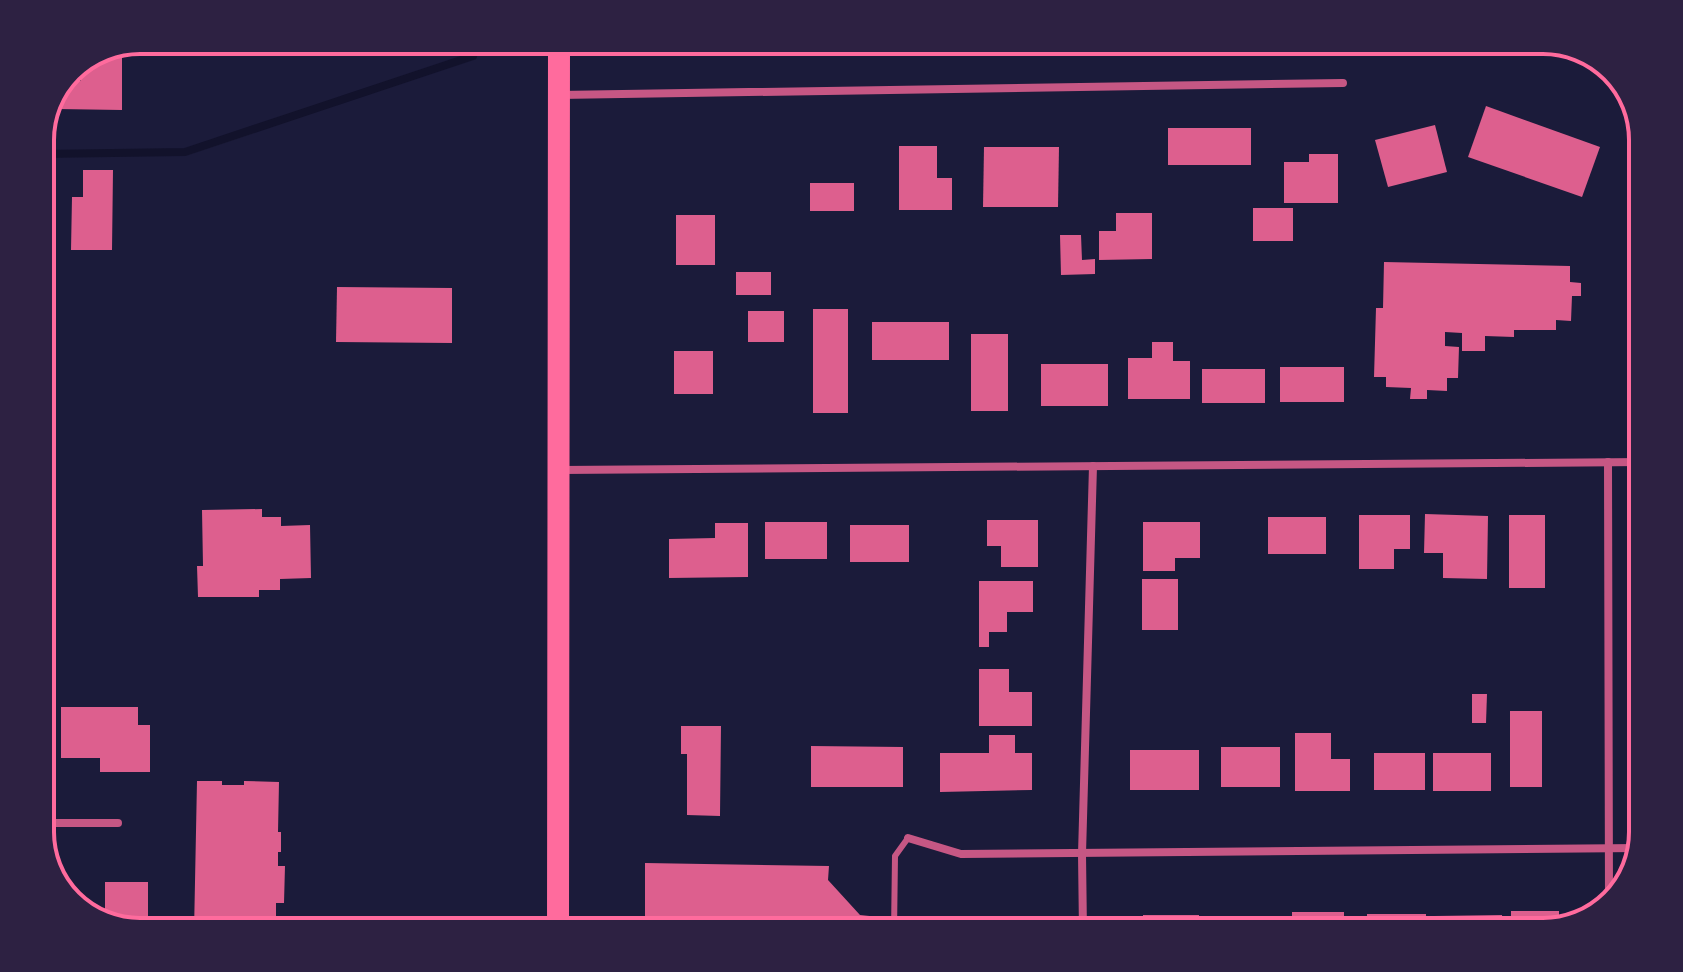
<svg xmlns="http://www.w3.org/2000/svg" width="1683" height="972" viewBox="0 0 1683 972" font-family="Raleway,sans-serif">
  <style>
    .lines { fill: none; stroke-linecap: round; stroke-linejoin: round }
    .stream { stroke: #12122b; stroke-width: 8 }
    .building { fill: #dd5f8e }
    .service { stroke: #c65784; stroke-width: 6 }
    .minor { stroke: #c65784; stroke-width: 8 }
    .trunk { stroke: #ff6b9d; stroke-width: 22 }
    .rim { fill: none; stroke: #ff6b9d; stroke-width: 4 }
  </style>
  <rect width="100%" height="100%" fill="#1b1b3a"/>
  <g class="lines">
    <polyline class="stream" points="40,154 185,152 473,56"/>
  </g>
  <g class="building">
    <rect x="1019" y="40" width="70" height="16"/>
    <rect x="1101" y="40" width="46" height="13"/>
    <rect x="1155" y="40" width="47" height="14"/>
    <rect x="1212" y="40" width="61" height="14"/>
    <polygon points="115,50 122,51 122,110 57,109 57,96 64,81 81,81 81,64"/>
    <polygon points="1486,106 1600,147 1582,197 1468,157"/>
    <polygon points="1435,125 1447,172 1388,187 1375,140"/>
    <rect x="1168" y="128" width="83" height="37"/>
    <polygon points="899,146 937,146 937,178 952,178 952,210 899,210"/>
    <polygon points="984,147 1059,147 1058,207 983,207"/>
    <polygon points="1309,154 1338,154 1338,203 1284,203 1284,162 1309,162"/>
    <polygon points="83,170 113,170 112,250 71,250 72,197 83,197"/>
    <rect x="810" y="183" width="44" height="28"/>
    <rect x="1253" y="208" width="40" height="33"/>
    <polygon points="1116,213 1152,213 1152,259 1099,260 1099,231 1116,231"/>
    <rect x="676" y="215" width="39" height="50"/>
    <polygon points="1060,235 1081,235 1082,260 1095,259 1095,274 1061,275"/>
    <polygon points="1384,262 1570,266 1570,282 1581,283 1581,296 1572,296 1571,321 1556,320 1556,330 1514,330 1514,337 1485,336 1485,351 1462,351 1462,333 1445,332 1445,346 1459,347 1458,378 1447,378 1447,391 1427,390 1427,399 1410,399 1411,388 1386,387 1386,377 1374,377 1376,308 1383,308"/>
    <rect x="736" y="272" width="35" height="23"/>
    <polygon points="337,287 452,288 452,343 336,342"/>
    <rect x="813" y="309" width="35" height="104"/>
    <rect x="748" y="311" width="36" height="31"/>
    <rect x="872" y="322" width="77" height="38"/>
    <rect x="971" y="334" width="37" height="77"/>
    <polygon points="1152,342 1173,342 1173,361 1190,361 1190,399 1128,399 1128,358 1152,358"/>
    <rect x="674" y="351" width="39" height="43"/>
    <rect x="1041" y="364" width="67" height="42"/>
    <rect x="1280" y="367" width="64" height="35"/>
    <rect x="1202" y="369" width="63" height="34"/>
    <rect x="40" y="506" width="9" height="39"/>
    <polygon points="262,509 262,517 281,517 281,526 310,525 311,578 280,579 280,590 259,590 259,597 198,597 197,566 203,566 202,510"/>
    <polygon points="1425,514 1488,516 1487,579 1443,578 1443,553 1424,553"/>
    <polygon points="1359,515 1410,515 1410,549 1394,549 1394,569 1359,569"/>
    <rect x="1509" y="515" width="36" height="73"/>
    <rect x="1268" y="517" width="58" height="37"/>
    <polygon points="987,520 1038,520 1038,567 1001,567 1001,546 987,546"/>
    <rect x="765" y="522" width="62" height="37"/>
    <polygon points="1143,522 1200,522 1200,558 1175,558 1175,571 1143,571"/>
    <polygon points="715,523 748,523 748,577 669,578 669,539 715,538"/>
    <rect x="850" y="525" width="59" height="37"/>
    <rect x="1142" y="579" width="36" height="51"/>
    <polygon points="979,581 1033,581 1033,612 1007,612 1007,632 989,632 989,647 979,647"/>
    <polygon points="979,669 1009,669 1009,692 1032,692 1032,726 979,726"/>
    <polygon points="1472,694 1487,694 1486,723 1472,723"/>
    <polygon points="61,707 138,707 138,725 150,725 150,772 100,772 100,758 61,758"/>
    <rect x="1510" y="711" width="32" height="76"/>
    <polygon points="681,726 721,726 720,816 687,815 687,754 681,754"/>
    <polygon points="1295,733 1331,733 1331,759 1350,759 1350,791 1295,791"/>
    <polygon points="989,735 1015,735 1015,753 1032,753 1032,790 940,792 940,753 989,753"/>
    <polygon points="811,746 903,747 903,787 811,787"/>
    <rect x="1221" y="747" width="59" height="40"/>
    <rect x="1130" y="750" width="69" height="40"/>
    <rect x="1374" y="753" width="51" height="37"/>
    <rect x="1433" y="753" width="58" height="38"/>
    <polygon points="197,781 222,781 222,785 244,785 244,781 279,782 278,832 281,832 281,852 278,852 278,866 285,866 284,903 276,903 276,932 194,932"/>
    <polygon points="645,863 829,866 828,880 860,915 879,917 878,932 790,932 787,929 645,928"/>
    <rect x="105" y="882" width="43" height="40"/>
    <polygon points="1511,911 1559,911 1559,928 1543,932 1511,932"/>
    <rect x="1292" y="912" width="52" height="20"/>
    <rect x="1367" y="914" width="59" height="18"/>
    <rect x="1143" y="915" width="56" height="17"/>
    <polygon points="1502,915 1503,932 1434,932 1434,916"/>
    <rect x="1219" y="916" width="47" height="16"/>
    <polygon points="982,918 1032,918 1032,932 946,932 946,919"/>
  </g>
  <g class="lines">
    <polyline class="service" points="894,932 895,856 908,838"/>
    <g class="minor">
      <polyline points="559,95 1343,83"/>
      <polyline points="1608,462 1609,903"/>
      <polyline points="560,470 1643,462"/>
      <polyline points="40,823 118,823"/>
      <polyline points="908,838 961,854 1639,848"/>
      <polyline points="1083,932 1082,854 1093,466"/>
    </g>
    <polyline class="trunk" points="558,932 559,40"/>
  </g>
  <path d="M0 0H1683V972H0ZM140 54H1543A86 86 0 0 1 1629 140V832A86 86 0 0 1 1543 918H140A86 86 0 0 1 54 832V140A86 86 0 0 1 140 54Z" fill="#2d2142" fill-rule="evenodd"/>
  <path class="rim" d="M140 54H1543A86 86 0 0 1 1629 140V832A86 86 0 0 1 1543 918H140A86 86 0 0 1 54 832V140A86 86 0 0 1 140 54Z"/>
</svg>
